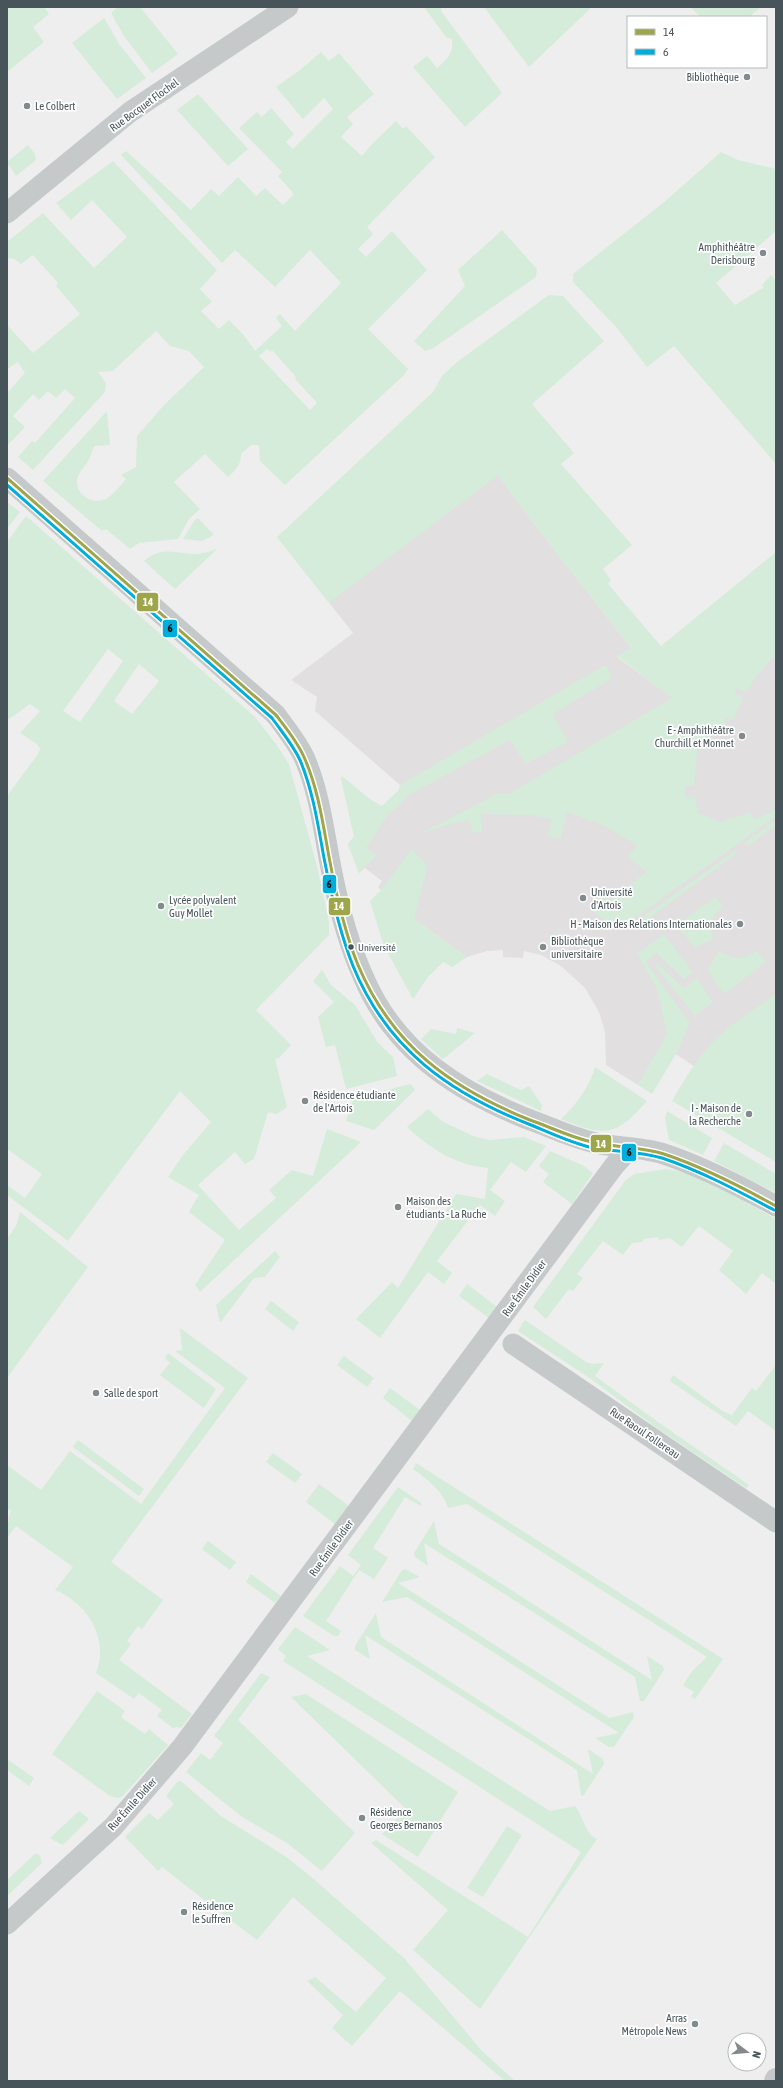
<svg xmlns="http://www.w3.org/2000/svg" width="783" height="2088" viewBox="0 0 783 2088" font-family="'Asap Condensed',sans-serif">
  <style>
    .education { fill: #e1dfe0 }
    .green { fill: #d4ecd9; fill-rule: evenodd }
    .lines { fill: none; stroke-linecap: round; stroke-linejoin: round }
    .street { stroke: #c5c9ca; stroke-width: 21 }
    .secondary { stroke: #c6c9cb; stroke-width: 22 }
    .bus-1-casing { stroke: #fff; stroke-width: 6 }
    .bus-2-casing { stroke: #fff; stroke-width: 6 }
    .bus-1 { stroke: #9fa54a; stroke-width: 3 }
    .bus-2 { stroke: #00aedc; stroke-width: 3 }
    .poi-dot { fill: #828a8d; stroke: #fff; stroke-width: 1.5 }
    .bus-dot { fill: #475459; stroke: #fff; stroke-width: 1.5 }
    .labels { text-anchor: middle; dominant-baseline: central; stroke-width: 3.5; stroke-linejoin: round; paint-order: stroke }
    .bus-label { font-size: 10px; fill: #475459; stroke: #fff; text-anchor: start }
    .poi-label { font-size: 11px; fill: #475459; stroke: #fff; text-anchor: start }
    .street-label { font-size: 11px; fill: #475459; stroke: #fff }
    .line-badge { stroke: #fff; stroke-width: 1.5 }
    .badge-label { font-size: 11px; text-anchor: middle; font-weight: bold; fill: #fff }
    .pale-badge-label { font-size: 11px; text-anchor: middle; font-weight: bold; fill: #111 }
  </style>
  <rect width="100%" height="100%" fill="#efeeee"/>
  <polygon class="education" points="498,475 531,520 631,648 617,657 681,704 776,635 776,1138 736,1094 662,1045 638,1085 606,1065 605,1032 599,1012 585,988 561,966 541,955 524,951 523,958 503,957 503,950 487,951 467,957 414,919 381,890 378,887 382,881 365,868 359,873 348,844 373,815 399,790 400,785 315,711 317,697 291,680 353,633 277,537"/>
  <g class="green">
    <polygon points="7,7 44,7 49,14 33,27 44,42 7,72"/>
    <polygon points="118,7 140,7 178,54 152,73 124,36 111,13"/>
    <path d="M424,7H440L442,10L441,11L502,93L465,127L413,67L427,56L437,68C447,59 454,53 452,39L446,37Z"/>
    <polygon points="484,7 592,7 529,67"/>
    <polygon points="690,7 761,7 749,17 701,17"/>
    <polygon points="104,18 119,44 146,78 117,99 72,43"/>
    <path d="M321,52L329,61L339,53L374,94L347,117L353,124L341,137L362,156L372,144L396,121L403,129L406,126L435,157L367,227L373,234L358,249L366,257L392,231L427,270L368,329L408,369L404,375L285,485L260,461L259,445H251L241,454C241,465 236,470 228,477L205,454L174,482L200,509L189,519L178,539L139,543L130,549L106,529L102,531L43,481L107,411L110,445L95,446C91,451 92,454 89,459C86,467 78,471 77,481C76,495 93,505 106,499C114,494 120,486 126,479L121,475L136,467L137,436L164,405L204,367L189,351L170,346L156,331L113,371L98,372L106,383L105,392L33,470L18,457L32,441L35,443L75,398L65,389L56,398L48,391L39,400L33,394L13,416L25,427L7,446V393L25,373L18,362L7,369V325L33,353L80,314L56,286L58,283L33,255L21,264L14,259L7,258V242L43,213L94,268L127,237L92,200L71,220L56,203L113,161L217,270L200,289L212,302L201,311L219,329L229,320L243,334L255,351L282,326L276,318L280,314L295,331L341,283L310,250L275,287L235,250L222,263L121,155L126,151L191,210L211,189L219,196L238,177L256,196L265,188L283,205L294,194L278,176L282,172L239,128L257,112L262,117L271,108L294,134L286,142L293,149L333,109L324,98L303,119L276,87L300,70ZM267,349L270,352L272,350L296,377L295,379L317,403L310,410L259,356Z"/>
    <polygon points="198,94 248,149 228,166 177,110"/>
    <polygon points="28,145 35,154 36,160 16,176 7,162"/>
    <polygon points="721,152 738,160 776,169 776,231 716,283 735,305 764,287 762,285 771,275 776,280 776,464 674,346 647,367 617,328 573,282 573,274 663,203"/>
    <polygon points="502,230 537,269 536,277 432,349 425,351 414,341 465,286 458,270"/>
    <polygon points="549,295 563,296 604,341 532,404 574,453 561,464 632,545 603,569 611,580 608,584 661,646 776,552 776,660 773,657 756,677 746,693 737,688 734,694 743,698 733,720 726,718 722,732 698,741 694,785 685,786 685,797 695,796 698,813 720,822 750,813 754,819 776,810 776,816 617,931 593,911 602,896 609,900 647,872 628,857 637,845 603,825 567,812 561,839 548,836 551,819 530,815 481,814 482,832 472,833 470,820 443,826 417,835 497,794 509,794 672,698 617,656 631,648 531,520 498,475 329,603 277,537 433,392 442,376 457,362"/>
    <polygon points="7,502 20,512 7,529"/>
    <path d="M26,516L255,717L276,744L289,764L317,866L329,922V935L256,1010L291,1045L279,1058L275,1059L287,1107L277,1114L268,1112L254,1159L245,1164L235,1152L198,1185L239,1230L276,1198L269,1190L292,1170L313,1176L327,1129L361,1142L200,1292L195,1285L225,1240L189,1212L199,1195L168,1177L183,1155L211,1122L180,1091L68,1241L7,1195V1185L25,1198L42,1174L7,1149V796L38,754L40,749L37,744L20,733L40,711L30,704L9,719L7,718V542ZM108,649L123,661L80,722L63,711ZM139,664L159,681L132,714L114,701Z"/>
    <polygon points="198,518 214,535 202,541 183,539 194,521"/>
    <path d="M217,549L175,589L144,561C162,545 177,554 198,554C204,553 211,551 217,549Z"/>
    <polygon points="605,665 613,678 553,714 568,742 525,764 510,740 409,795 387,816 366,848 377,855 359,873 348,844 354,837 341,779 342,776 371,800 382,806 399,790 400,785"/>
    <polygon points="776,820 776,825 747,847 744,843"/>
    <polygon points="411,849 428,865 414,919 467,957 452,967 443,962 428,977 413,999 384,946 370,901 381,890"/>
    <polygon points="736,850 738,853 640,925 637,921"/>
    <path d="M716,897L723,907C711,916 709,926 713,939L695,948L676,925Z"/>
    <polygon points="664,934 693,972 684,979 656,953 646,962 690,1023 676,1054 652,1094 638,1085 667,1033 657,989 637,954"/>
    <path d="M720,951C732,960 744,959 756,951L766,962L724,994L707,970Z"/>
    <polygon points="658,964 684,988 697,978 713,1002 695,1016 655,966"/>
    <polygon points="322,970 331,985 355,1005 378,1043 393,1057 397,1076 346,1089 335,1045 326,1047 318,1017 334,1002 313,981"/>
    <path d="M776,994V1162L672,1101C685,1079 699,1054 719,1036C736,1020 757,1008 776,994Z"/>
    <polygon points="457,1028 475,1033 443,1059 421,1039 431,1029 456,1034"/>
    <path d="M595,1067L647,1101C616,1137 604,1137 561,1119C576,1105 590,1086 595,1067Z"/>
    <polygon points="487,1074 521,1090 529,1086 542,1105 541,1111 477,1081"/>
    <polygon points="411,1084 415,1090 374,1130 346,1121 353,1098"/>
    <path d="M428,1109L442,1121L473,1136L489,1140L524,1137L546,1146L526,1172L511,1162L490,1190L505,1201L495,1216L480,1205L437,1261L452,1273L444,1284L428,1272L380,1338L356,1319L392,1282L398,1288L456,1194L485,1199L488,1168C455,1165 431,1149 407,1127Z"/>
    <polygon points="667,1111 712,1138 703,1155 669,1140 665,1118"/>
    <polygon points="724,1143 776,1174 776,1193 714,1161"/>
    <polygon points="550,1151 582,1165 593,1173 572,1204 543,1182 549,1174 539,1166"/>
    <path d="M666,1169C705,1173 742,1201 776,1219V1284L762,1273L746,1294L719,1270L733,1251L699,1226L682,1247L670,1238L659,1240L658,1237L643,1239V1242L632,1243L623,1255L603,1241L577,1274L583,1278L573,1291L569,1289L546,1319L533,1307L625,1181L634,1174Z"/>
    <polygon points="20,1212 88,1267 7,1378 7,1239 16,1226"/>
    <polygon points="275,1251 280,1257 265,1277 254,1278 220,1323 216,1305"/>
    <polygon points="467,1284 497,1307 489,1318 459,1296"/>
    <polygon points="271,1301 299,1322 293,1331 265,1309"/>
    <polygon points="525,1320 586,1362 593,1364 604,1363 595,1376 658,1422 749,1485 746,1488 654,1426 591,1379 518,1331"/>
    <path d="M180,1328L248,1378L111,1562L163,1600L142,1629L138,1626L127,1641L131,1644L119,1660L192,1714L181,1728L177,1727L173,1728L157,1716L162,1710L139,1693L134,1699L96,1673C110,1639 87,1603 55,1590L73,1567L16,1526L7,1538V1526L11,1510L7,1509V1465L41,1490L70,1451L141,1504L225,1388L175,1351L182,1350Z"/>
    <polygon points="168,1353 216,1389 204,1408 160,1375 170,1363 165,1358"/>
    <polygon points="344,1356 374,1378 367,1387 337,1365"/>
    <polygon points="776,1365 776,1431 748,1411 736,1426 670,1381 673,1375 724,1412 732,1415 752,1388 756,1391"/>
    <polygon points="390,1388 420,1410 412,1421 383,1398"/>
    <polygon points="78,1440 144,1489 139,1496 73,1447"/>
    <polygon points="273,1453 302,1474 295,1483 266,1462"/>
    <path d="M416,1463L723,1659L695,1699L691,1697L694,1692L683,1685L693,1670L707,1657L467,1504L448,1508C443,1491 427,1479 413,1469Z"/>
    <polygon points="319,1484 349,1506 335,1524 306,1502"/>
    <polygon points="398,1487 421,1503 421,1506 405,1497 373,1548 388,1558 374,1579 359,1570 326,1621 341,1631 338,1636 334,1636 303,1616 340,1566 353,1576 361,1565 348,1555"/>
    <polygon points="434,1521 439,1544 652,1680 647,1656 663,1666 664,1670 644,1701 640,1701 635,1677 424,1543 428,1566 415,1557 414,1553"/>
    <polygon points="208,1541 236,1562 230,1570 202,1549"/>
    <polygon points="405,1569 420,1577 398,1583 609,1718 633,1712 634,1717 614,1747 609,1747 595,1738 619,1733 407,1597 382,1602 402,1570"/>
    <polygon points="251,1574 281,1596 275,1603 246,1582"/>
    <polygon points="376,1613 381,1637 593,1774 588,1749 603,1759 604,1764 583,1796 581,1795 577,1770 566,1763 365,1635 370,1659 355,1650 355,1646"/>
    <path d="M295,1627L330,1650L307,1656L550,1811L575,1806C584,1817 584,1833 597,1839L480,2009L413,1950L448,1910L371,1843L376,1840L528,1937L581,1852L283,1661L286,1656L278,1649Z"/>
    <polygon points="261,1673 270,1677 238,1720 355,1833 322,1871 287,1843 242,1817 186,1772 201,1753 210,1760 223,1743 214,1736"/>
    <polygon points="97,1691 125,1711 121,1717 145,1734 149,1729 168,1745 122,1797 117,1798 110,1796 52,1754"/>
    <polygon points="306,1694 458,1792 418,1857 382,1834 406,1809 291,1697"/>
    <polygon points="7,1759 34,1778 29,1786 7,1770"/>
    <polygon points="178,1781 181,1781 221,1816 285,1856 309,1875 404,1958 482,2051 515,2081 505,2081 400,1991 352,2046 332,2028 343,2015 307,1981 315,1977 356,2012 386,1978 293,1897 257,1940 221,1913 222,1911 209,1900 207,1902 162,1867 158,1871 125,1837 149,1813 158,1820 174,1804 166,1796"/>
    <polygon points="79,1811 89,1819 63,1845 50,1838"/>
    <polygon points="507,1826 522,1835 483,1897 467,1888"/>
    <polygon points="36,1853 40,1856 42,1863 7,1896 7,1880"/>
  </g>
  <g class="lines">
    <g class="street">
      <polyline points="7,213 130,112 288,7"/>
      <path d="M7,478L276,715C286,729 297,742 304,757C320,793 324,834 332,873C339,908 348,943 363,976C396,1055 465,1096 541,1124C559,1131 577,1139 596,1143C617,1148 644,1147 664,1154C703,1167 740,1186 776,1206"/>
      <polyline points="513,1344 776,1522"/>
      <polyline points="7,1924 113,1827 182,1747 614,1166 629,1149"/>
    </g>
    <polyline class="secondary" points="775,2081 776,2079"/>
    <defs>
      <path id="bus-1" d="M7,478L276,715C286,728 297,741 304,757C318,788 323,824 329,857C336,894 344,931 358,965C392,1046 451,1088 530,1120C550,1127 568,1136 588,1141C613,1148 640,1146 664,1154C703,1167 740,1186 776,1206"/>
      <path id="bus-2" d="M7,485L272,718C282,732 293,745 300,760C313,791 318,825 324,858C331,894 339,931 353,966C387,1049 449,1093 531,1125C550,1133 569,1142 589,1147C613,1152 638,1151 662,1158C701,1171 738,1191 774,1210"/>
    </defs>
    <use href="#bus-1" class="bus-1-casing"/>
    <use href="#bus-2" class="bus-2-casing"/>
    <use href="#bus-1" class="bus-1"/>
    <use href="#bus-2" class="bus-2"/>
  </g>
  <g class="poi-dot">
    <circle cx="747" cy="77" r="4"/>
    <circle cx="27" cy="106" r="4"/>
    <circle cx="763" cy="253" r="4"/>
    <circle cx="742" cy="736" r="4"/>
    <circle cx="583" cy="898" r="4"/>
    <circle cx="161" cy="906" r="4"/>
    <circle cx="740" cy="924" r="4"/>
    <circle cx="543" cy="947" r="4"/>
    <circle cx="305" cy="1101" r="4"/>
    <circle cx="749" cy="1114" r="4"/>
    <circle cx="398" cy="1207" r="4"/>
    <circle cx="96" cy="1393" r="4"/>
    <circle cx="362" cy="1818" r="4"/>
    <circle cx="184" cy="1912" r="4"/>
    <circle cx="695" cy="2024" r="4"/>
  </g>
  <circle class="bus-dot" cx="351" cy="947" r="3.5"/>
  <g class="labels">
    <g class="bus-label">
      <text x="358" y="947">Université</text>
    </g>
    <g class="poi-label">
      <text x="739" y="77" text-anchor="end">Bibliothèque</text>
      <text x="35" y="106">Le Colbert</text>
      <text x="755" y="247" text-anchor="end">Amphithéâtre<tspan x="755" dy="13">Derisbourg</tspan></text>
      <text x="734" y="730" text-anchor="end">E - Amphithéâtre<tspan x="734" dy="13">Churchill et Monnet</tspan></text>
      <text x="591" y="892">Université<tspan x="591" dy="13">d'Artois</tspan></text>
      <text x="169" y="900">Lycée polyvalent<tspan x="169" dy="13">Guy Mollet</tspan></text>
      <text x="732" y="924" text-anchor="end">H - Maison des Relations Internationales</text>
      <text x="551" y="941">Bibliothèque<tspan x="551" dy="13">universitaire</tspan></text>
      <text x="313" y="1095">Résidence étudiante<tspan x="313" dy="13">de l'Artois</tspan></text>
      <text x="741" y="1108" text-anchor="end">I - Maison de<tspan x="741" dy="13">la Recherche</tspan></text>
      <text x="406" y="1201">Maison des<tspan x="406" dy="13">étudiants - La Ruche</tspan></text>
      <text x="104" y="1393">Salle de sport</text>
      <text x="370" y="1812">Résidence<tspan x="370" dy="13">Georges Bernanos</tspan></text>
      <text x="192" y="1906">Résidence<tspan x="192" dy="13">le Suffren</tspan></text>
      <text x="687" y="2018" text-anchor="end">Arras<tspan x="687" dy="13">Métropole News</tspan></text>
    </g>
    <g class="street-label">
      <text transform="translate(144 105) rotate(-36)">Rue Bocquet Flochel</text>
      <text transform="translate(524 1288) rotate(-54)">Rue Émile Didier</text>
      <text transform="translate(645 1433) rotate(34)">Rue Raoul Follereau</text>
      <text transform="translate(331 1548) rotate(-54)">Rue Émile Didier</text>
      <text transform="translate(132 1804) rotate(-48)">Rue Émile Didier</text>
    </g>
  </g>
  <g class="line-badge">
    <rect x="136" y="592" width="23" height="20" rx="4" fill="#9fa54a"/>
    <rect x="162" y="619" width="16" height="19" rx="4" fill="#00aedc"/>
    <rect x="322" y="874" width="15" height="20" rx="4" fill="#00aedc"/>
    <rect x="328" y="897" width="23" height="19" rx="4" fill="#9fa54a"/>
    <rect x="590" y="1134" width="22" height="19" rx="4" fill="#9fa54a"/>
    <rect x="621" y="1143" width="16" height="19" rx="4" fill="#00aedc"/>
  </g>
  <g class="badge-label">
    <text x="148" y="606">14</text>
    <text x="339" y="910">14</text>
    <text x="601" y="1148">14</text>
  </g>
  <g class="pale-badge-label">
    <text x="170" y="632">6</text>
    <text x="329" y="888">6</text>
    <text x="629" y="1156">6</text>
  </g>
  <rect width="783" height="2088" fill="none" stroke="#475459" stroke-width="16"/>
  <rect x="627" y="16" width="140" height="52" fill="#ffffff" stroke="#b5bbbd"/>
  <rect x="635" y="29" width="20" height="6" fill="#9fa54a" stroke="#b5bbbd"/>
  <text x="663" y="36" font-size="12" fill="#475459">14</text>
  <rect x="635" y="49" width="20" height="6" fill="#00aedc" stroke="#b5bbbd"/>
  <text x="663" y="56" font-size="12" fill="#475459">6</text>
  <g transform="translate(747 2052) rotate(106)"><circle r="19" fill="#ffffff" stroke="#b5bbbd"/>
  <path d="M0-3L7 15L0 10L-7 15Z" fill="#828a8d"/>
  <text y="-6" font-size="11" font-weight="bold" text-anchor="middle" fill="#475459">N</text>
  </g>
</svg>
